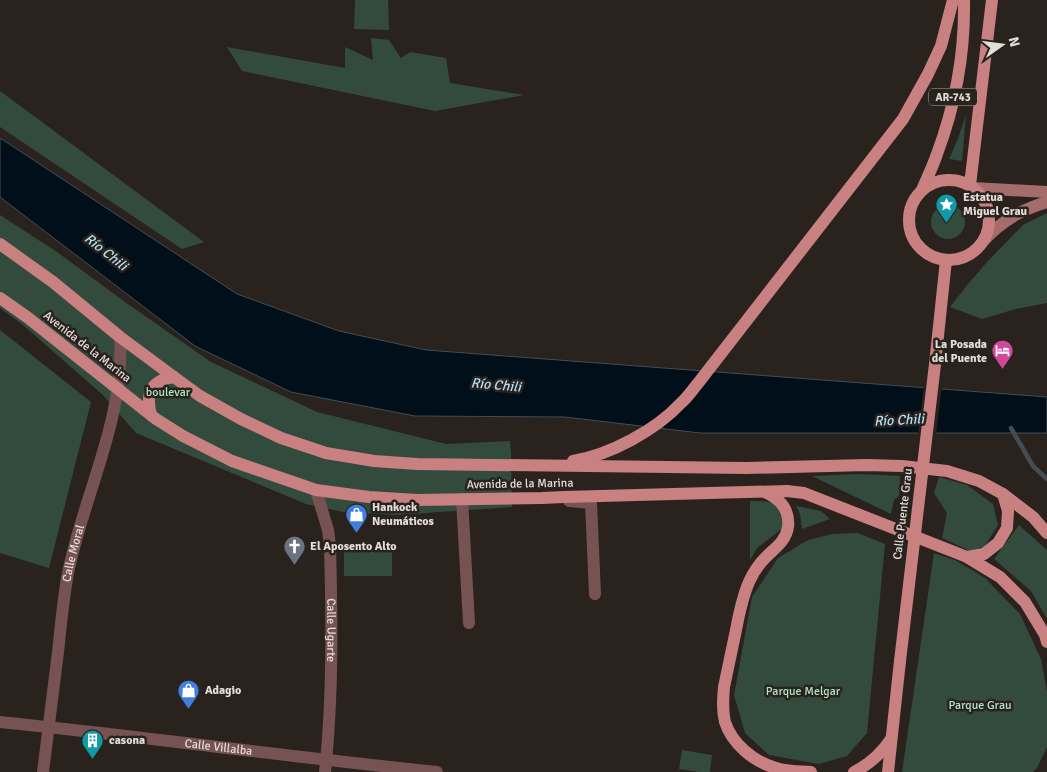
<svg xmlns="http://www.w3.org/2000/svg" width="1047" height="772" viewBox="0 0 1047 772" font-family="Signika,sans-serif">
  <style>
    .green { fill: #334b3d }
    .water { fill: #000f19; stroke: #444d53 }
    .pier { fill: #2a221d }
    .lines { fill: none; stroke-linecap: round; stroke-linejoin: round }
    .stream { stroke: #444d53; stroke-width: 4.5 }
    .street { stroke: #765352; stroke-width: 12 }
    .secondary { stroke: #a46d6c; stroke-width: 12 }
    .primary { stroke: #c88080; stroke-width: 12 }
    .primary-bridge { stroke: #c88080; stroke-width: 12 }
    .labels { text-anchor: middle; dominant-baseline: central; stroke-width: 5; stroke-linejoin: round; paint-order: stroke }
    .shield { fill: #2a221d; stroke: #aca6a2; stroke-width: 1 }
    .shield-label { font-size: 11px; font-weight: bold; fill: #e4dedb }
    .poi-label { font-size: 12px; font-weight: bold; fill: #e4dedb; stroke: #2a221d; text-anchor: start }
    .street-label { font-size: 12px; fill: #e4dedb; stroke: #2a221d }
    .park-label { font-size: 12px; fill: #abe5c4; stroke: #2a221d }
    .water-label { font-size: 14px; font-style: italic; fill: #afdef7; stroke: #2a221d }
  </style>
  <rect width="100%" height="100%" fill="#2a221d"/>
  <g class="green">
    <polygon points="355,0 388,0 389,30 354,29"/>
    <polygon points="371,38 389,40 401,58 410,52 446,58 450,83 524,95 435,111 242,71 227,47 345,68 345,47 373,60"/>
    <polygon points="0,91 204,242 182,249 0,127"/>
    <polygon points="966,115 962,161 949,159 957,141"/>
    <circle cx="948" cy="222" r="17"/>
    <polygon points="1047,213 1047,303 1016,309 982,319 950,307 968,284 988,261 1023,225"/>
    <polygon points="0,215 57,252 125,302 211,362 317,412 446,444 510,441 511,453 512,507 396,515 343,512 306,504 136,433 103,395 23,325 0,308"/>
    <polygon points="0,330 91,402 49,568 0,553"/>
    <polygon points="860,474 900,476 899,496 894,500 891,514 812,476"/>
    <polygon points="939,477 967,485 993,504 998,525 984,547 970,551 942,538 947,513 934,493"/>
    <path d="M750,501C762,501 780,500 783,515C783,519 783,524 783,528L757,548L750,560Z"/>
    <polygon points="796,506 821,511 830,519 802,529 800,514"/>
    <polygon points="1019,525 1047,550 1047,619 1031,591 994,559"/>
    <polygon points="858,533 885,544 867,733 847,756 819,764 769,755 745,733 734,695 752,597 778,558 808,540 832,534"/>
    <rect x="344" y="545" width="48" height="31"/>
    <polygon points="934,553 955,560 985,578 1020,614 1041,659 1047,692 1047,747 1037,768 1033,772 902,772"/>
    <polygon points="682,750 712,755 710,772 699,772 679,769"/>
  </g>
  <polygon class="water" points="0,138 237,294 339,331 426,350 1047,397 1047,433 700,433 565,417 415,416 291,392 195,346 0,197"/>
  <polygon class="pier" points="924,385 942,386 936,435 918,435"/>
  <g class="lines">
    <polyline class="stream" points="1011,428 1033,466 1047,479"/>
    <g class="street">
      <path id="s1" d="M316,490L328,530L330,545C332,621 333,696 325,772"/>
      <polyline points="462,499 469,623"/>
      <polyline points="569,501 591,503 595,594"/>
      <path id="s2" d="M0,722C146,737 291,757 437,772"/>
      <path id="s3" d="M43,772C48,732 53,692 58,652C61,626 63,599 68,573C84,494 125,419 120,337"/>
    </g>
    <g class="secondary">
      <polyline points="973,188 1047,192"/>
      <path d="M984,240C1003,220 1021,210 1047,202"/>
    </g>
    <g class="primary">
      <circle cx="949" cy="220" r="40"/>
      <polyline points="970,185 992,0"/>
      <path d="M922,190C927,178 933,166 937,154C955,106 965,52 964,0"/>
      <polyline points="0,244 53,282 120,337 178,380 200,396 241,419 281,438 326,453 374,461 417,464 747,468 867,465 902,466 947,471 979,481 1003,494 1033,517 1047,533"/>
      <polyline points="0,298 27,317 156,419 183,436 232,461 316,490 369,497 417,500 542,498 564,497 787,491 804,493 967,557 1000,577 1025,602 1045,635 1047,642"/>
      <polyline points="935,364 946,260"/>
      <path d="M151,415C145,393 152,380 174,377"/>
      <path d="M573,461C610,455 656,430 681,403C688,397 693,389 699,382L903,119L928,74L941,46L953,0"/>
      <path d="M765,492C780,499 790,509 788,527C786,541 775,548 766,557C759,564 753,573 749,582C742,598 739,614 736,630C732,649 728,668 724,687C723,699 722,710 725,722C732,744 754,762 776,768C787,772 800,771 811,772"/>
      <polyline points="967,557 984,554 998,543 1007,528 1008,511 1003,494"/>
      <path d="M854,772C870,764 881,754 891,739"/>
      <polyline points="888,772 900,661"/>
    </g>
    <polyline class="primary-bridge" points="900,661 935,364"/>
  </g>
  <defs>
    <symbol id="sight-pin" viewBox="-11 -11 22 30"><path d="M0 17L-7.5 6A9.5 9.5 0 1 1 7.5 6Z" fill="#0f9aa8" stroke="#2a221d"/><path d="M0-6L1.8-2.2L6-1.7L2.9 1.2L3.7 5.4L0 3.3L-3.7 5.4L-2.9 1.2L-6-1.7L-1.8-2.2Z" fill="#fff"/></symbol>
    <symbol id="hotel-pin" viewBox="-11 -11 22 30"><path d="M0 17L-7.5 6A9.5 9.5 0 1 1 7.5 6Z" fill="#d1479c" stroke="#2a221d"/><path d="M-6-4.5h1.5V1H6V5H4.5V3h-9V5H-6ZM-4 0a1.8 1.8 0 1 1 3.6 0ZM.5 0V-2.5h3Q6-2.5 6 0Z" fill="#fff"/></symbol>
    <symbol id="shop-pin" viewBox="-11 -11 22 30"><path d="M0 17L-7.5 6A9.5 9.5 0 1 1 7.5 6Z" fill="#3f7fe0" stroke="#2a221d"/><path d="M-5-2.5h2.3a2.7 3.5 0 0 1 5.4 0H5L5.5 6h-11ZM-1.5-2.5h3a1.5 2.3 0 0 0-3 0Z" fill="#fff"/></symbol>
    <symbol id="church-pin" viewBox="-11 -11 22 30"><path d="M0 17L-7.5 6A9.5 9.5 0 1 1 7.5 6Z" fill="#6b7280" stroke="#2a221d"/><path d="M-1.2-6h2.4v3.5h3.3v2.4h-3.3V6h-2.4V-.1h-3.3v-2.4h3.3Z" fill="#fff"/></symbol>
    <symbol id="building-pin" viewBox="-11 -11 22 30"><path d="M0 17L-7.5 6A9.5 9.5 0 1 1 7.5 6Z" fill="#0f9aa8" stroke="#2a221d"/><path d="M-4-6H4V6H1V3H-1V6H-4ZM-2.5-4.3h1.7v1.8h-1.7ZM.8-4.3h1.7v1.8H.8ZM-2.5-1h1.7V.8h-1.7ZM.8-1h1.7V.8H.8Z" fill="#fff"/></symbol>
  </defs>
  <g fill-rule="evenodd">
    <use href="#sight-pin" x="934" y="192" width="25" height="34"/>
    <use href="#hotel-pin" x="990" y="338" width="25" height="34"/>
    <use href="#shop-pin" x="344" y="502" width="25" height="34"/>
    <use href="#church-pin" x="282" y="534" width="25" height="34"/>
    <use href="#shop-pin" x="176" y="678" width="25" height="34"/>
    <use href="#building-pin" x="80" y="728" width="25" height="34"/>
  </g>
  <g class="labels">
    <rect class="shield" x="929" y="88.5" width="48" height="17" rx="4"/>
    <g class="shield-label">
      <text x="953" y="97">AR-743</text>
    </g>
    <g class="poi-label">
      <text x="963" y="197">Estatua<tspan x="963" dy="14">Miguel Grau</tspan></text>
      <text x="987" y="344" text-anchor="end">La Posada<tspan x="987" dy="14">del Puente</tspan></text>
      <text x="372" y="507">Hankock<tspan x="372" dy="14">Neumáticos</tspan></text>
      <text x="310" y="546">El Aposento Alto</text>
      <text x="205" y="690">Adagio</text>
      <text x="109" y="740">casona</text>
    </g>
    <g class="street-label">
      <text transform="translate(87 347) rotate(38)">Avenida de la Marina</text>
      <text transform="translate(520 484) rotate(-1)">Avenida de la Marina</text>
      <text transform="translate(903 514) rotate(-83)">Calle Puente Grau</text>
      <text stroke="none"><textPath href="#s3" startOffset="221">Calle Moral</textPath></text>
      <text stroke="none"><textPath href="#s1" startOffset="142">Calle Ugarte</textPath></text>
      <text stroke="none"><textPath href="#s2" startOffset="220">Calle Villalba</textPath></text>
    </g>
    <g class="park-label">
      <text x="168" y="392">boulevar</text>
      <text x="803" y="691">Parque Melgar</text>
      <text x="980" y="705">Parque Grau</text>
    </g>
    <g class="water-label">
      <text transform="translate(106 252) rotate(38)">Río Chili</text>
      <text transform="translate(496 385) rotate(5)">Río Chili</text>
      <text transform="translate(899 420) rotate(-3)">Río Chili</text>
    </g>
  </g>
  <g transform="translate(1002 45) rotate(76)" stroke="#2a221d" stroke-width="4" paint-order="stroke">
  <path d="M0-4L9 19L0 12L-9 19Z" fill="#e4dedb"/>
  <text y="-8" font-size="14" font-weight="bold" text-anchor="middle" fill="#e4dedb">N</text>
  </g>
</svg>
